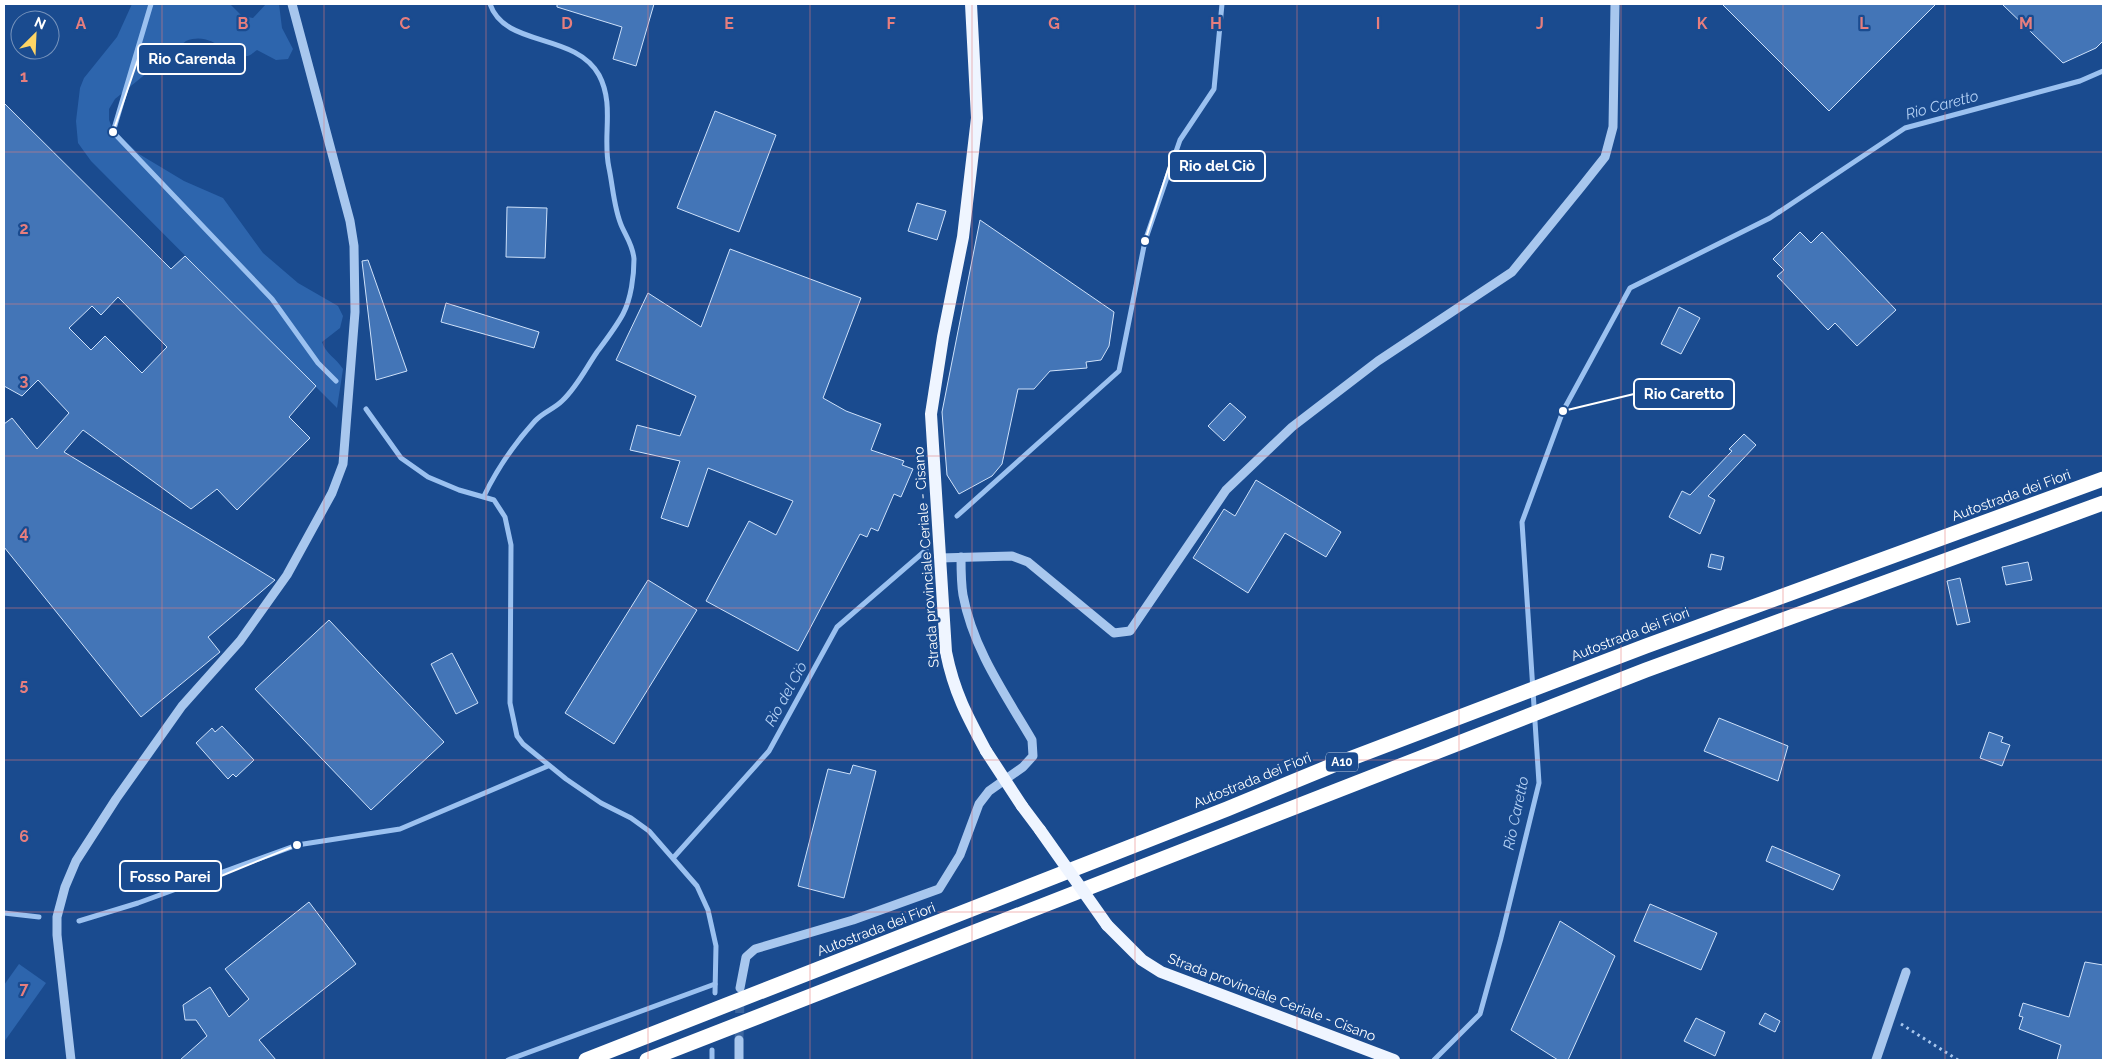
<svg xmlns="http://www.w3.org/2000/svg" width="2107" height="1064" viewBox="0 0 2107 1064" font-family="Raleway,sans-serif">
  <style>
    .green { fill: #2d65ad }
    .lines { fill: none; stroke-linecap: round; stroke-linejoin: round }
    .stream { stroke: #9bc1f0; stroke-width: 5 }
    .building { fill: #4375b7; stroke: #cee1fa; fill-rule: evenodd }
    .minor-tunnel { stroke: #3c66a0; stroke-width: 9; stroke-dasharray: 9 4.5; stroke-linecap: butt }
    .path { stroke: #a8c7ee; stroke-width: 3; stroke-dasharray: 2.5 4; stroke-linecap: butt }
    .minor { stroke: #a8c7ee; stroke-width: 9 }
    .major { stroke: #eff5ff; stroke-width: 12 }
    .highway { stroke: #fff; stroke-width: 15 }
    .major-bridge { stroke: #eff5ff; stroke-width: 12 }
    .grid { fill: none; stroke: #e67e7e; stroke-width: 1; stroke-opacity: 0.55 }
    .labels { text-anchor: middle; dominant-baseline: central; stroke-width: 4.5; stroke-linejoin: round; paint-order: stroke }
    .shield { fill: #1a4b8f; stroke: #bac9dd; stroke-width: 1 }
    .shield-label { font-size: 12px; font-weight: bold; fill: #fff }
    .street-label { font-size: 14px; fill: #fff; stroke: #1a4b8f }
    .water-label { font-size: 15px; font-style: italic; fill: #b4d1f5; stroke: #1a4b8f }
    .grid-label { font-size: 16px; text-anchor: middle; font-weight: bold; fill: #e67e7e; stroke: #1a4b8f; stroke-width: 4.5; stroke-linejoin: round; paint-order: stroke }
    .leader { fill: none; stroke: #fff; stroke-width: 2 }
    .callout-dot { fill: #fff; stroke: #1a4b8f; stroke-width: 2 }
    .callout { fill: #1a4b8f; stroke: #fff; stroke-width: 2 }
    .callout-label { font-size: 15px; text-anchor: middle; font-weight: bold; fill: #fff }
  </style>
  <rect width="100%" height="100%" fill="#1a4b8f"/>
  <g class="green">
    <path d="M132,4H230L242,16L253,18L266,4H279L282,28L293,49L288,59L276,60L257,50C254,52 250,56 247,56C228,60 214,30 186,41L115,99L109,109V120L113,130L139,154L184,181L223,198L263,253L298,283L338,306L343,316L340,328L322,342C326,354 336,358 343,369L337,408L91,161L78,143L76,121L80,88L84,78L117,37Z"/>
    <polygon points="19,964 46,983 4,1042 4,985"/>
  </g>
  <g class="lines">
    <g class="stream">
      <polyline points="151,4 113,132 272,299 318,363 336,381"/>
      <polyline points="366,409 401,458 428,477 459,490 494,500 505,517 511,545 510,703 517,736 523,744 566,779 601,803 631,818 649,831 697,886 708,910 716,946 715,993"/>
      <path d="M484,496C497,469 515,443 535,421C543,412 554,409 562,401C577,387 586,368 597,352C606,340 616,327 623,314C631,299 634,276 634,259C633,246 627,238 622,227C614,210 613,187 609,168C602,137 615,105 599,75C575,32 505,48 490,4"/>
      <polyline points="957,516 1119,371 1145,241 1180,140 1214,89 1222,4"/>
      <polyline points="674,857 769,751 837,627 926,550"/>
      <polyline points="4,913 39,917"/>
      <polyline points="79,921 138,903 297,845 400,829 548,766"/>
      <polyline points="712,1050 712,1060"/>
      <polyline points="508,1060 715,984"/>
      <polyline points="1434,1060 1480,1014 1501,938 1539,783 1522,522 1563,411 1630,288 1770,218 1905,128 2080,81 2103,71"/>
    </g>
  </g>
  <g class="building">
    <polygon points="557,4 654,4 636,66 613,59 622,27 557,7"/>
    <polygon points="1722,4 1936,4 1829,111"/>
    <polygon points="2002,4 2103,4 2103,41 2096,48 2063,63"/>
    <path d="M4,103L171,269L185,256L316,386L289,417L310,438L237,510L217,489L191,509L83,430L64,452L275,580L208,637L220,652L141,717L4,547V424L12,418L37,449L69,413L38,380L22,396L4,386ZM118,297L167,347L142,373L105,336L91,350L69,328L92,306L101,315Z"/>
    <polygon points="715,111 776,135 739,232 677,208"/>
    <polygon points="917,203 946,211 937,240 908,231"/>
    <polygon points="507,207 547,208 545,258 506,257"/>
    <polygon points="980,220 1114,312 1109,346 1101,360 1086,362 1087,368 1050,371 1034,389 1018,389 1002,464 992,476 959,494 947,475 942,412"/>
    <polygon points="1800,232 1811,243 1822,232 1896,310 1857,346 1835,323 1828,330 1777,276 1784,270 1773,259"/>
    <polygon points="730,249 861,298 823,398 846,411 881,424 871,450 904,461 902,465 913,469 901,497 894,494 878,531 871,528 867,537 860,534 798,651 706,601 749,521 776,535 793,501 708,468 688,527 661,518 680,461 630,450 637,425 680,436 696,396 616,360 648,293 701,327"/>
    <polygon points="368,260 407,371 376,380 362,261"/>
    <polygon points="446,303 539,332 534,348 441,322"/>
    <polygon points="1679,307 1700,318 1681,354 1661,344"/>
    <polygon points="1230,403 1246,417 1224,441 1208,426"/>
    <polygon points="1744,434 1756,445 1708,496 1715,500 1700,534 1669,517 1682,491 1690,495 1732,451 1729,449"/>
    <polygon points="1256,480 1341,532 1326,557 1285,533 1248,593 1193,558 1224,509 1235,516"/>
    <polygon points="1711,554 1724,557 1721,570 1708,567"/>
    <polygon points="2028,562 2032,580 2006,585 2002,567"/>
    <polygon points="1960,578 1970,622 1957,625 1947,581"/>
    <polygon points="648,580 697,610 614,744 565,713"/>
    <polygon points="329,620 444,742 371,810 255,689"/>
    <polygon points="452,653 478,703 456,714 431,664"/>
    <polygon points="1719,718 1788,746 1778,781 1704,751"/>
    <polygon points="222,726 254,760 236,777 233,774 228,779 196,743 212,728 215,732"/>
    <polygon points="1989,732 2003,737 2001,742 2010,745 2002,766 1980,758"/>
    <polygon points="853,765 876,771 844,898 798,886 828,769 850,774"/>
    <polygon points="1772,846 1840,875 1833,890 1766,861"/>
    <polygon points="309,902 356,964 259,1040 276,1060 180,1060 207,1036 196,1020 185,1020 183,1005 210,987 229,1017 249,999 225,969"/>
    <polygon points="1650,904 1717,933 1701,970 1634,941"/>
    <polygon points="1560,921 1615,956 1568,1060 1558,1060 1511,1030"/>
    <polygon points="2085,962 2103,965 2103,1060 2057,1060 2061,1045 2019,1029 2023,1017 2019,1016 2023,1003 2069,1017"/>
    <polygon points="1765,1013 1780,1021 1775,1032 1759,1024"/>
    <polygon points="1696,1018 1725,1032 1715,1056 1684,1041"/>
  </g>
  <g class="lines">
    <polyline class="minor-tunnel" points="739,1040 740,998"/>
    <polyline class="path" points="1901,1024 1958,1060"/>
    <g class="minor">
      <polyline points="940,558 1012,556 1028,562 1114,633 1130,631 1226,490 1292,427 1378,361 1512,272 1582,186 1605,157 1613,127 1615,4"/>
      <path d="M740,988L746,957L755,949L853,920L939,889L960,855L979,804L989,791L1023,767L1033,756L1032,740C1005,694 973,649 963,595C961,583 961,570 961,557"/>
      <polyline points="739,1040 739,1060"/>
      <polyline points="71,1060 57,935 57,917 65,887 76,861 116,799 182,706 240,641 287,575 332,493 343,464 355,312 354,246 350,221 292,4"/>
      <polyline points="1876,1060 1906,972"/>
    </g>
    <g class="major">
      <path d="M971,4L977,118L963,237L943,337L931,414L946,652C954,692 967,716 986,751"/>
      <polyline points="1022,806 1040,830"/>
      <polyline points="1107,925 1142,960 1161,972 1394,1060"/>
    </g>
    <g class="highway">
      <polyline points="586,1060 1227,809 1331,766 1646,646 2103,479"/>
      <polyline points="647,1060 1646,670 2103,503"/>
    </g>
    <g class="major-bridge">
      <polyline points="986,751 1022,806"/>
      <polyline points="1040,830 1107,925"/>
    </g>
  </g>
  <path class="grid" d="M162,4V1060M324,4V1060M486,4V1060M648,4V1060M810,4V1060M972,4V1060M1135,4V1060M1297,4V1060M1459,4V1060M1621,4V1060M1783,4V1060M1945,4V1060M4,152H2103M4,304H2103M4,456H2103M4,608H2103M4,760H2103M4,912H2103"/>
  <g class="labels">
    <rect class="shield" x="1326" y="752.5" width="32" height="19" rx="4"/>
    <g class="shield-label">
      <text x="1342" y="762">A10</text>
    </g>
    <g class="street-label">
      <text transform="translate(2011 495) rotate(-20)">Autostrada dei Fiori</text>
      <text transform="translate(926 557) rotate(-94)">Strada provinciale Ceriale - Cisano</text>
      <text transform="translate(1630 634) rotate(-21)">Autostrada dei Fiori</text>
      <text transform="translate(1252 780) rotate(-22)">Autostrada dei Fiori</text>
      <text transform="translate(876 929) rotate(-21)">Autostrada dei Fiori</text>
      <text transform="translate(1272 997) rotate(21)">Strada provinciale Ceriale - Cisano</text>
    </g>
    <g class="water-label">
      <text transform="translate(1942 105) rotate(-15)">Rio Caretto</text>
      <text transform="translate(786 694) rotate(-61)">Rio del Ciò</text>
      <text transform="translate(1516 813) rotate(-78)">Rio Caretto</text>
    </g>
  </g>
  <g class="grid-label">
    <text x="81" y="29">A</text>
    <text x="243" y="29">B</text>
    <text x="405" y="29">C</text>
    <text x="567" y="29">D</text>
    <text x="729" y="29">E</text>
    <text x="891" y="29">F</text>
    <text x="1054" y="29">G</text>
    <text x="1216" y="29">H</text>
    <text x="1378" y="29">I</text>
    <text x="1540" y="29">J</text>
    <text x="1702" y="29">K</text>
    <text x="1864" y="29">L</text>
    <text x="2026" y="29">M</text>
    <text x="24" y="82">1</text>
    <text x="24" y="234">2</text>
    <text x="24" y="386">3</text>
    <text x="24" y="538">4</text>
    <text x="24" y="690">5</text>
    <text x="24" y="842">6</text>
    <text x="24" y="994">7</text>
  </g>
  <path class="leader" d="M113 132L138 59M1145 241L1169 166M1563 411L1634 394M297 845L221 876"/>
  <g class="callout-dot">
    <circle cx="113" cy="132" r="5"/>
    <circle cx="1145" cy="241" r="5"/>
    <circle cx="1563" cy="411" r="5"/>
    <circle cx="297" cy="845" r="5"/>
  </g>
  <g class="callout">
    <rect x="138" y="44" width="107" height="30" rx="5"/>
    <rect x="1169" y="151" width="96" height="30" rx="5"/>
    <rect x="1634" y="379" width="100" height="30" rx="5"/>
    <rect x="120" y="861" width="101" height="30" rx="5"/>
  </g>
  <g class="callout-label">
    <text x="192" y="64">Rio Carenda</text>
    <text x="1217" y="171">Rio del Ciò</text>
    <text x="1684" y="399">Rio Caretto</text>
    <text x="170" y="882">Fosso Parei</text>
  </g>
  <rect width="2107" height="1064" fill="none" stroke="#ffffff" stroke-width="10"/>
  <g transform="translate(35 35) rotate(24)"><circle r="24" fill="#1a4b8f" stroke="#7693bc"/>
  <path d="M0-4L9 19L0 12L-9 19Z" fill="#ffd565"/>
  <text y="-8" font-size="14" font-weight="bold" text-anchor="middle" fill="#ffffff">N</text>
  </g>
</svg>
